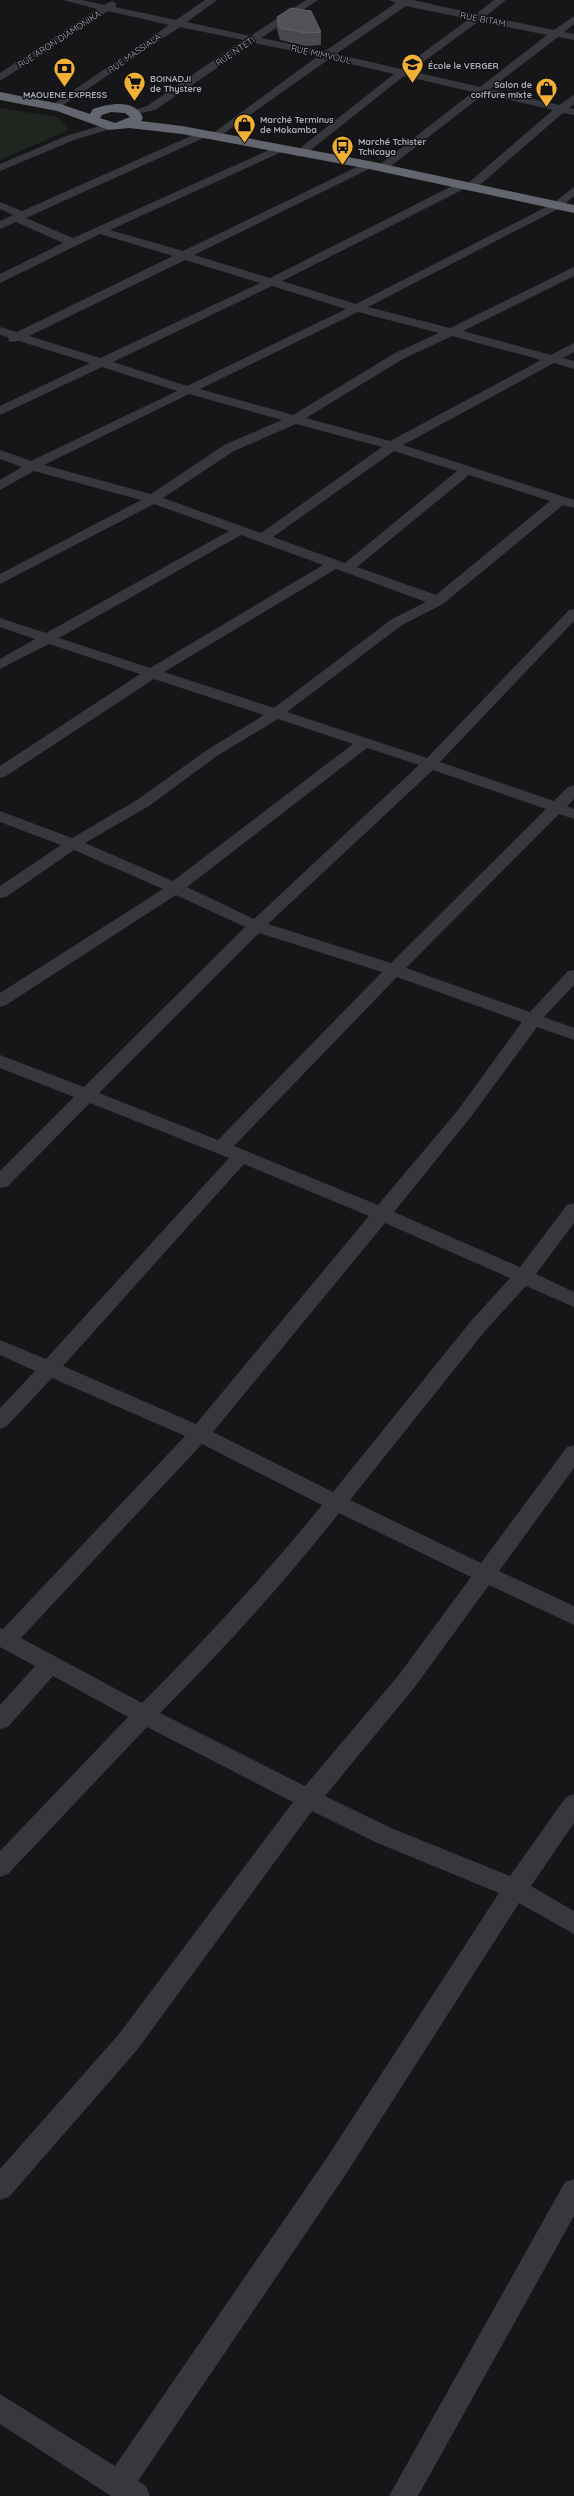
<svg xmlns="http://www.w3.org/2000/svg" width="574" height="2496" viewBox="0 0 574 2496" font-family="Quicksand,sans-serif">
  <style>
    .green { fill: #1e261f }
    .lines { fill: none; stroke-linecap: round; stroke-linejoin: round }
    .minor { fill: #37383d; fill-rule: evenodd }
    .highway { fill: #63666e; fill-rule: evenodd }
    .wall { fill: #47494d }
    .building { fill: #525359; stroke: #5f6168 }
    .labels { text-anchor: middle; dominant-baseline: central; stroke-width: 3; stroke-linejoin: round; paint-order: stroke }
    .far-street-label { font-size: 9px; fill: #a8adb8; stroke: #111113 }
    .far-poi-label { font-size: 9px; font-weight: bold; fill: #a8adb8; stroke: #111113; text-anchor: start }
  </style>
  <rect width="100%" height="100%" fill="#161618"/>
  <polygon class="green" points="0,108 57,117 69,130 0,160"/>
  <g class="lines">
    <g class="minor">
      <path d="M63,0H82L104,5L112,1L117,4L115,7L176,20L205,0H217L187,22L250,36L306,0H318L261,38L325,51L396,3L389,0H413L476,14L494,0H506L486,16L554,30L574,16V24L564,32L574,34V40L558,37L490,89L559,105L574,95V104L569,108L574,109V115L563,113L475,189L471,190L466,188L282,281L356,304L552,204L574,187V196L560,208L368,307L450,328L574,267V276L463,331L551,355L574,343V352L563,358L574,361V369L554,363L403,445L574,500V508L563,505L443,604L402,625L287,712L427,758L569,610L574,609V621L440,762L554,801L568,787L574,785V799L567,806L574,809V819L559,814L406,968L530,1012L568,971L574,970V985L544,1017L574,1028V1040L537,1027L470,1118L394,1212L520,1267L567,1205L574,1203V1223L536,1274L574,1292V1307L526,1286L485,1331L350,1500L481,1563L567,1447L574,1445V1468L499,1571L574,1606V1625L489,1585L414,1688L325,1796L391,1828L510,1876L566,1797L574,1794V1823L531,1886L574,1911V1934L519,1903L344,2177L138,2481L146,2486L150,2496H111L0,2424V2394L115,2466L326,2159L499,1893L375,1842L312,1811L137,2050L9,2197L0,2200V2169L119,2034L293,1802L147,1727L8,1874L0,1877V1851L128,1717L53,1676L8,1727L0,1729V1705L35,1666L0,1647V1628L3,1629L185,1436L52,1378L7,1426L0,1429V1408L35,1371L0,1355V1340L46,1359L229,1158L90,1103L7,1187L0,1188V1171L74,1097L0,1068V1055L84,1087L245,927L176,895L6,1005L0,1007V993L163,889L74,850L6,897L0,898V886L61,845L0,822V811L72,838L137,800L207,750L264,715L154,679L6,776L0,778V766L140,674L49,644L0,669V659L35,639L0,627V618L46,633L229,531L154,504L0,584V574L141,500L34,471L0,490V480L22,467L0,459V450L31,461L177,391L102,367L0,415V406L90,363L19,341L9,342L8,337L0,335V327L17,332L173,256L100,234L0,283V274L63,243L16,222L0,229V221L13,215L0,209V202L22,211L200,132H208V136L26,218L73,238L276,147H284V151L110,230L183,251L365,163H373V167L194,255L270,278L458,183L467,184L553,110L484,94L386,170H378V166L473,92L404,76L303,156H295V152L394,74L329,59L216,139L212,138V134L318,56L254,43L155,110L131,115V111L147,106L243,40L180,27L56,110L52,109V105L169,25L108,11L0,81V73L97,9ZM406,6L469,19L401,69L336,54ZM479,21L547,35L480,87L411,71ZM185,260L260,283L100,358L29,336ZM272,286L346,309L187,386L113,362ZM358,312L439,333L395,353L293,415L200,389ZM452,336L541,360L390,441L306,418L403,359ZM189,394L282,420L224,445L151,494L44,465ZM296,424L382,447L261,533L163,498L234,451ZM394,451L457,471L345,563L273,537ZM469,475L550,501L436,595L357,567ZM241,535L323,565L150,668L59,638ZM336,569L426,602L392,619L274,708L164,672ZM278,719L353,744L173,881L85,843L149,806L217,756ZM367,748L419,765L254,919L187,887ZM433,770L546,809L391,963L268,924ZM259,933L382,972L218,1140L99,1093ZM397,977L522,1022L458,1110L378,1205L234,1146ZM244,1164L369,1216L196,1424L63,1366ZM385,1223L510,1278L471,1321L333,1492L213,1432ZM202,1444L322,1505C265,1575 205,1640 142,1703L21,1638ZM339,1513L471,1577L398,1676L305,1786L160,1713C224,1649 283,1584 339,1513Z"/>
      <polygon points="110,123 114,124 114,128 74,140 0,171 0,164 66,136"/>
      <polygon points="574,2179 574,2216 418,2496 389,2496 565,2182"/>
    </g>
    <path class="highway" d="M0,92L60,104L90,114L93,109C109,104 135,98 143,118L141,121L182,126L369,161L574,205V213L369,169L182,134L129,128L109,130L57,111L0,100ZM111,112L125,113L130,117L115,123L100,118L102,115Z"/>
  </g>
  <polygon class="wall" points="277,17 321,32 321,45 306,46 280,40 277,29"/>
  <polygon class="building" points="291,8 311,11 321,32 306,33 280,28 277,17"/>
  <defs>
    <symbol id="school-pin" viewBox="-11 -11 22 30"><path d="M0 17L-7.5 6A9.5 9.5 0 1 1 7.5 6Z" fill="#f2b134" stroke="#111113"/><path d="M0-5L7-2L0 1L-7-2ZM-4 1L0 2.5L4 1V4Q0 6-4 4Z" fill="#111"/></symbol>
    <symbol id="bank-pin" viewBox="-11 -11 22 30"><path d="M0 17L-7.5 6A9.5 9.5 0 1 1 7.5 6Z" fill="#f2b134" stroke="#111113"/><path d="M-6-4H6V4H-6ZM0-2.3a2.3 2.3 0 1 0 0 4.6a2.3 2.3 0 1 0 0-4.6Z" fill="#111"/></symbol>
    <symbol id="supermarket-pin" viewBox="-11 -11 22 30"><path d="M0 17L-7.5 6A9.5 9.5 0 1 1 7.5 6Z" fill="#f2b134" stroke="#111113"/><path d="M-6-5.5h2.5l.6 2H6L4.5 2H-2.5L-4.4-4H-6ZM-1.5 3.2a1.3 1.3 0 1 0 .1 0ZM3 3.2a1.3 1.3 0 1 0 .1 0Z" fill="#111"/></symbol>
    <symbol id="shop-pin" viewBox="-11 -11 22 30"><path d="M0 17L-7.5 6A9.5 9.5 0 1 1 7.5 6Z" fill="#f2b134" stroke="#111113"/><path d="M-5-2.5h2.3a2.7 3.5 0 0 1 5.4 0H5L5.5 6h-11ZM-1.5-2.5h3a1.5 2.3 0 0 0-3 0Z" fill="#111"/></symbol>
    <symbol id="bus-pin" viewBox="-11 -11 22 30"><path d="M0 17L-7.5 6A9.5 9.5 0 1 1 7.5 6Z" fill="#f2b134" stroke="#111113"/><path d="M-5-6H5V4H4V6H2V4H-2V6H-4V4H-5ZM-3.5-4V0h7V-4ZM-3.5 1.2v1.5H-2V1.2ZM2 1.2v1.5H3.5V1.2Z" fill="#111"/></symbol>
  </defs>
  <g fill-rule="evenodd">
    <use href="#school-pin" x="400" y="52" width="25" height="34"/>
    <use href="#bank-pin" x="52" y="56" width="25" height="34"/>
    <use href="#supermarket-pin" x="122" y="70" width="25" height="34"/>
    <use href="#shop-pin" x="534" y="76" width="25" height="34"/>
    <use href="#shop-pin" x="232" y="112" width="25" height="34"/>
    <use href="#bus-pin" x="330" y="134" width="25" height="34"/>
  </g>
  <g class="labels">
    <g class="far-street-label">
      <text transform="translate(483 19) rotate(11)">RUE BITAM</text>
      <text transform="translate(59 39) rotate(-33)">RUE ARON DIAMONIKA</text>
      <text transform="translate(235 51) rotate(-34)">RUE NTETI</text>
      <text transform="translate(134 53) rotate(-35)">RUE MASSIALA</text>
      <text transform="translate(321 54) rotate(12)">RUE MIMVOUL</text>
    </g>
    <g class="far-poi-label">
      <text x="428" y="65">École le VERGER</text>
      <text x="150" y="78">BOINADJI<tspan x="150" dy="10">de Thystere</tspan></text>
      <text x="532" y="84" text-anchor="end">Salon de<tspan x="532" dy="10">coiffure mixte</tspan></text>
      <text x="65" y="94" text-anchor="middle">MAOUENE EXPRESS</text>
      <text x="260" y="119">Marché Terminus<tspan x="260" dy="10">de Mokamba</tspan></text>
      <text x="358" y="141">Marché Tchister<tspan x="358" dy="10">Tchicaya</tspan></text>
    </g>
  </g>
</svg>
